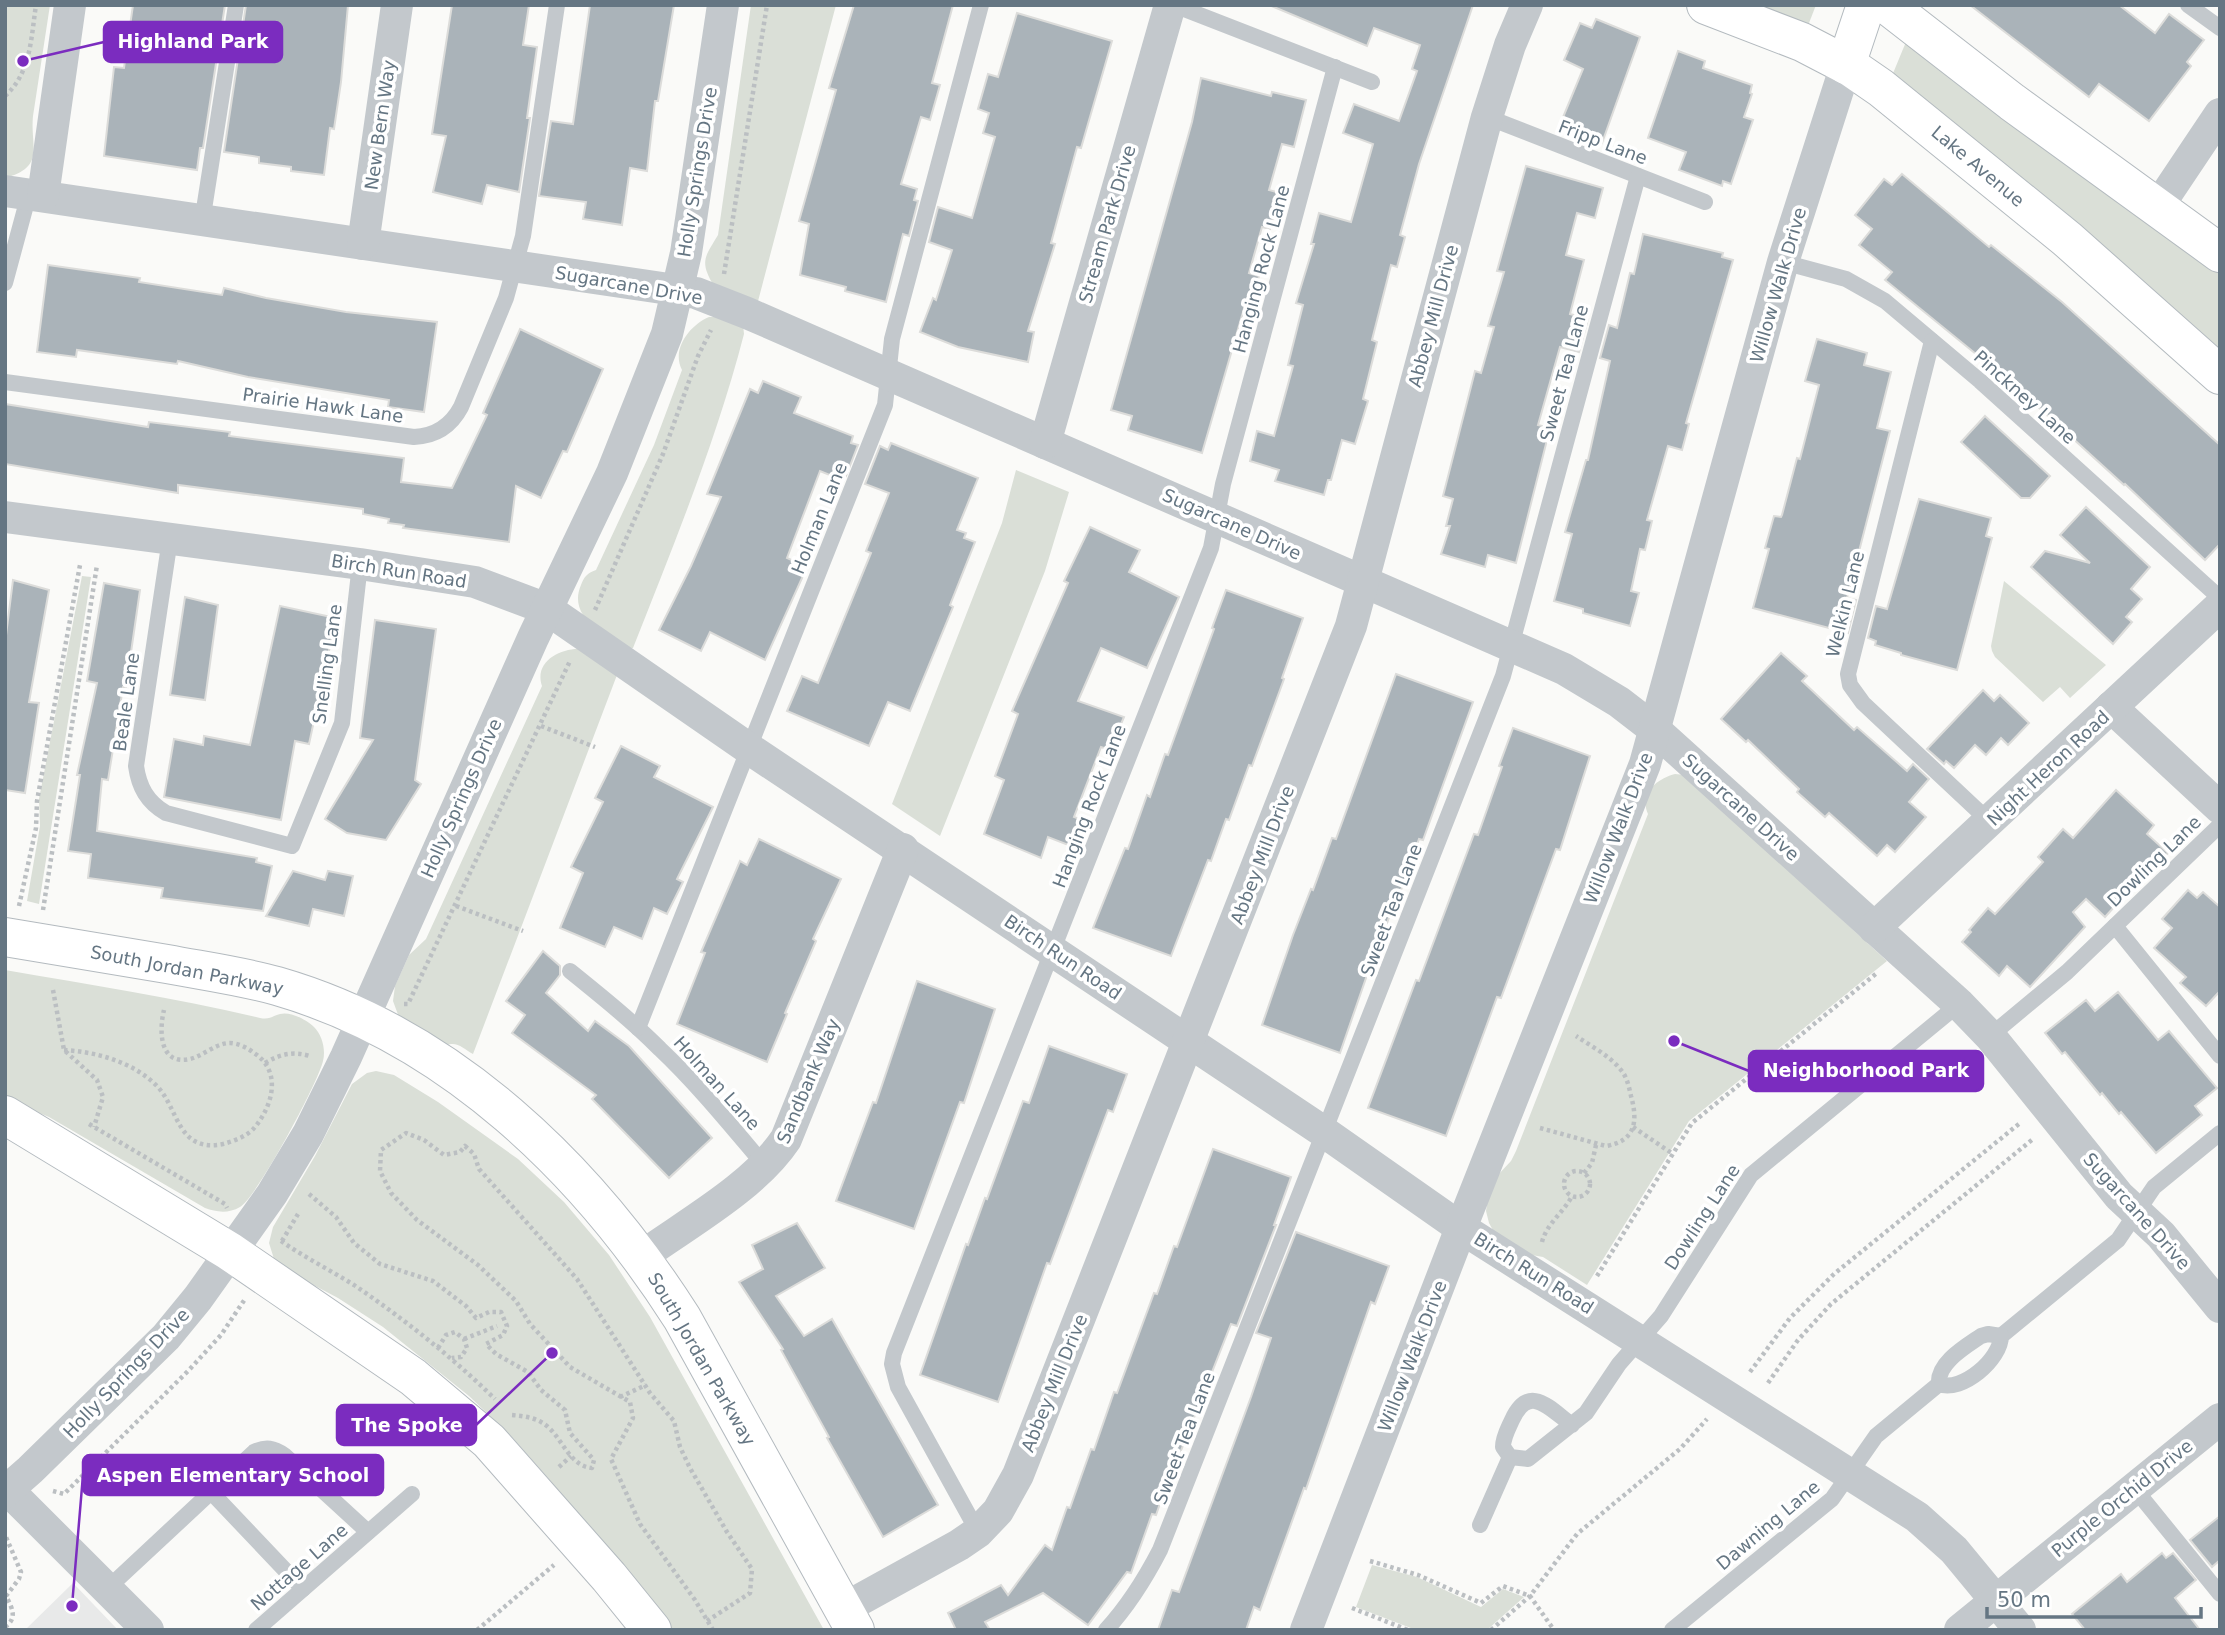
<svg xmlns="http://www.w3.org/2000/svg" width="2225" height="1635" viewBox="0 0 2225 1635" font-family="'DejaVu Sans',sans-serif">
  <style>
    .built { fill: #e8e9e9 }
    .green { fill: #dadfd7 }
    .building { fill: #aab3b9; stroke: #dcdcda; stroke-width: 2 }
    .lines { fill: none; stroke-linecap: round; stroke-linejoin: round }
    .secondary-casing { stroke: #b3babf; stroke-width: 40 }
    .path { stroke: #bbbfc2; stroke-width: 4.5; stroke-dasharray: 3.5 3.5; stroke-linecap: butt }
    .lane { stroke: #c3c8cc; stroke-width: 16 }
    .street { stroke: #c3c8cc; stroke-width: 32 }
    .secondary { stroke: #fff; stroke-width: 38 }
    .labels { text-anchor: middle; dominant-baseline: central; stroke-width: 7; stroke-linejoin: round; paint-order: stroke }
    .street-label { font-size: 18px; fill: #657683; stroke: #fff }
    .leader { fill: none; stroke: #7b2cbf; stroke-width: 2.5 }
    .callout-dot { fill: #7b2cbf; stroke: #fff; stroke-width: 2.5 }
    .callout { fill: #7b2cbf; stroke: #7b2cbf; stroke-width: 2.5 }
    .callout-label { font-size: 19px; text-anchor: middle; font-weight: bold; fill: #fff }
  </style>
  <rect width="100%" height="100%" fill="#fafaf8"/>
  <polygon class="built" points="73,1583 118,1630 25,1630"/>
  <g class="green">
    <path d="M5,5H50L33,116C30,147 46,167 5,178Z"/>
    <path d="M751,5H836L757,305L714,286C699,261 705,257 718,235Z"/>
    <polygon points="1722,5 1816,5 1804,36"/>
    <polygon points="1908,37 2220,269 2220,364 1889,83"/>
    <path d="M709,317H719L743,324L744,334C716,442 674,544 633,648L626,650C605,634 567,617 581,585C584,577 587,573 596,570L654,445L682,370C671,349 690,325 709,317Z"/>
    <polygon points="1016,470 1069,492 1045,571 940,836 892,804 1002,523"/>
    <polygon points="82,576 91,577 39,904 27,901 40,826 39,799"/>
    <polygon points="2004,581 2106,665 2070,698 2060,687 2043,702 1995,657 1992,651 1991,646"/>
    <path d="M578,649L617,675L473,1054C463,1048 456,1040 445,1046L400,1020L393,1001L395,986L409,955L426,939L542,686C534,663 558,649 578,649Z"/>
    <path d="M1675,774L1685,775L1887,961L1689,1121L1587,1285L1543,1257L1526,1254L1495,1234L1489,1223L1486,1211L1488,1198L1497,1176L1511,1161L1516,1151L1648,814C1639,794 1656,779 1675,774Z"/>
    <path d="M5,970C91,985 176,998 260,1018C270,1020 272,1016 280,1014C290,1011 307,1020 314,1027C322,1035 326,1049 323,1061C318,1083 257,1197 240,1207C228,1214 216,1212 205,1208L49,1117L5,1099Z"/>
    <polygon points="376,1071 394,1075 438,1102 518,1159 564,1202 609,1255 650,1317 824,1630 670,1630 548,1478 510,1435 469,1396 383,1327 338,1298 287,1271 274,1259 269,1243 273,1227 315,1156 352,1084 367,1073"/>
    <polygon points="1372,1565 1417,1577 1481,1607 1503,1589 1524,1597 1487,1630 1416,1630 1356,1607"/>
  </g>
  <g class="building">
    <polygon points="133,5 225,5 203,148 200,148 197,170 104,156 114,67 124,68"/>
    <polygon points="246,5 348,5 341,82 334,129 330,128 324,175 291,171 291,167 259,163 259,157 224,152"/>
    <polygon points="452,5 529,5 523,45 537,47 527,118 530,118 519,192 487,185 482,204 433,192 446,136 432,134"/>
    <polygon points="590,5 674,5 658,101 655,101 647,171 630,168 622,225 583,219 586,202 539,196 551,121 573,124"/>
    <polygon points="854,5 953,5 932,83 940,85 930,120 921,117 901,184 917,189 914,200 918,201 909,236 903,234 886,302 845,291 846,287 800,275 809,224 799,221 836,90 829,88"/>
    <polygon points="1269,5 1473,5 1419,164 1400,235 1405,237 1397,267 1391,265 1372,340 1377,342 1363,399 1368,401 1355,444 1342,440 1331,480 1328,480 1324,495 1275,481 1279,470 1250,461 1257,431 1274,436 1293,366 1288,365 1303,305 1296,303 1314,244 1311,244 1319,213 1351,222 1373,144 1343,133 1354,104 1399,121 1417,71 1412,69 1420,45 1374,28 1367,46"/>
    <polygon points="1970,5 2119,5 2155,33 2169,14 2204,40 2187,62 2191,66 2149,121 2099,84 2089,97"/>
    <polygon points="1017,13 1112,41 1081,148 1077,147 1051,243 1055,244 1028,331 1034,332 1028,362 958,347 920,332 933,298 936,300 952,250 929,242 938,207 972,218 995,137 983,133 989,113 978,109 988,74 998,77"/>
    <polygon points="1596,19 1640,37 1602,143 1559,127 1583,69 1564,60 1580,23 1592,28"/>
    <polygon points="1678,51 1705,61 1703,68 1752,85 1750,93 1752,94 1744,117 1753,120 1731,184 1723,181 1722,186 1679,170 1686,152 1648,138"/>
    <polygon points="1201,78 1271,96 1272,92 1306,100 1294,147 1282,144 1269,190 1280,193 1270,229 1262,227 1249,273 1259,276 1252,303 1246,302 1202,453 1128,430 1132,416 1111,410 1192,122"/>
    <polygon points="1526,166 1603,188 1595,218 1577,213 1566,255 1584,260 1570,314 1588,319 1579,352 1560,347 1538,425 1550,428 1516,563 1488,555 1485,567 1441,554 1450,526 1446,526 1453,499 1443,496 1475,371 1481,373 1494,327 1488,326 1504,272 1497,271"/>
    <polygon points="1902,174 1989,247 1991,245 2062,302 2220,445 2220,544 2205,560 2125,484 2124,485 2014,385 1885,280 1892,272 1859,245 1872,229 1855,215 1884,179 1892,185"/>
    <polygon points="1643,234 1723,253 1722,257 1733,260 1686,423 1689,424 1682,450 1668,446 1647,520 1652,521 1645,550 1640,549 1631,591 1639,593 1630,626 1583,613 1583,609 1554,601 1572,534 1565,532 1586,460 1588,460 1610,361 1600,358 1609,325 1617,328 1630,273 1634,274"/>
    <polygon points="48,265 140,278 139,282 222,295 224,288 266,298 346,312 437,322 424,412 388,407 389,400 248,377 178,361 177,364 77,350 76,357 37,352"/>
    <polygon points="520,329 603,369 567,452 563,451 541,498 516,486 509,542 403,528 404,525 388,523 389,519 363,514 363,509 178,485 178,493 5,464 5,404 148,427 149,422 230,432 229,436 404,458 401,482 452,488 487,415 483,413"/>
    <polygon points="1817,339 1867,353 1864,365 1891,372 1877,428 1890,431 1847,598 1856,600 1848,633 1753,608 1769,549 1765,548 1774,516 1781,517 1782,515 1797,458 1800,459 1819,385 1805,381"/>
    <polygon points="763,381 801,397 794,413 853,436 851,443 858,445 846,476 839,473 837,478 820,471 787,558 807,567 765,660 710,632 701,651 659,630 691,566 721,497 707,494 750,389 758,393"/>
    <polygon points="1985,416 2050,476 2030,498 2021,498 1961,442"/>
    <polygon points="891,443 978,478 957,530 966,533 964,538 975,542 950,605 953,607 910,711 888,702 869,746 787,711 802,676 818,683 871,553 866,551 889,493 865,484 880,446 888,450"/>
    <polygon points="1919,499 1991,518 1986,536 1992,538 1957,670 1901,655 1901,653 1875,645 1876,641 1868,638 1876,606 1887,609"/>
    <polygon points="2086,507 2150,567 2131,589 2142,599 2126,617 2132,622 2113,644 2031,567 2045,551 2090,563 2060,535"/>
    <polygon points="1090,527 1140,550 1129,572 1179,597 1147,668 1101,648 1078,701 1124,717 1110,750 1101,747 1074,817 1087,822 1076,848 1048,837 1041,858 984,834 1004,780 995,776 1018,714 1012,711 1068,583 1064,581"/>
    <polygon points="13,580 49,590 29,702 39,703 25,793 5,790 5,643"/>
    <polygon points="104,583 140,590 126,687 123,687 108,780 102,779 97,831 257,858 256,862 272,866 263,911 161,898 163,888 88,878 91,854 68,851 80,775 77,775 97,683 87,681"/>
    <polygon points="1226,590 1303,618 1282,678 1284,679 1252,766 1249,765 1229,820 1226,819 1211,861 1208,860 1171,956 1093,928 1125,848 1128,849 1147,795 1150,797 1165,754 1168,755 1214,629 1212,628"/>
    <polygon points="185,597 218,605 205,700 170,695"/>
    <polygon points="280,606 336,618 309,744 295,741 281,820 164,797 174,739 203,745 204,736 250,745"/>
    <polygon points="375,620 436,629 415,780 421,784 386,840 347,833 325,819 373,740 360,738"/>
    <polygon points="1781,653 1807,676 1802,681 1854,730 1857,727 1907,771 1913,764 1929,779 1909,802 1926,817 1895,852 1887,845 1877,856 1829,813 1825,817 1797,792 1799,789 1748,740 1746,742 1721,719"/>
    <polygon points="1396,674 1473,702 1423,840 1419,839 1396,904 1394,903 1376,955 1374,955 1340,1053 1262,1025 1293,935 1311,889 1313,890 1332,838 1336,839"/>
    <polygon points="1983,690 1994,701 2000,695 2029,723 2008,745 2001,738 1986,755 1975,745 1954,768 1946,761 1944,764 1927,749"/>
    <polygon points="1513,728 1590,756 1560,850 1556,849 1501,998 1497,997 1446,1136 1368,1108 1416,980 1419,981 1474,834 1478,835 1502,767 1499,766"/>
    <polygon points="621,746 660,766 654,777 713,807 677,879 683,882 667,914 654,908 642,939 614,927 605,947 560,928 583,873 571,867 603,802 595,798"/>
    <polygon points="2116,790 2154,825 2147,834 2168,853 2146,877 2144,874 2105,917 2086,899 2073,912 2085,927 2030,987 2007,966 1999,976 1962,942 1971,932 1969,930 1988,908 1995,914 2043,862 2038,857 2063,829 2073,838"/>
    <polygon points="759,839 841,879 813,939 816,941 785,1013 787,1014 767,1062 677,1024 705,953 701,952 740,861 747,865"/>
    <polygon points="293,871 325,880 328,871 353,876 344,916 313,909 309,926 266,916"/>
    <polygon points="2188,890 2197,898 2203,892 2220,907 2220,991 2206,1006 2180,983 2186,977 2154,948 2172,928 2162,919"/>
    <polygon points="543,951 560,966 560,975 546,993 588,1031 595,1021 629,1046 712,1138 669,1178 592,1099 596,1095 512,1033 525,1015 506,1001"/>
    <polygon points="917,981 995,1009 964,1103 960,1102 914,1229 836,1201 873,1102 876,1103"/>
    <polygon points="2118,992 2158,1040 2169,1031 2217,1088 2195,1106 2202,1115 2156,1153 2121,1112 2119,1114 2102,1093 2100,1095 2065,1052 2062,1054 2045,1033 2086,1000 2095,1011"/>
    <polygon points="1049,1046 1127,1074 1113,1112 1108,1110 1050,1264 1047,1263 998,1402 920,1375 966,1244 968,1245 985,1198 987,1199 1023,1101 1029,1103"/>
    <polygon points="1213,1149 1291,1177 1274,1225 1276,1225 1237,1326 1231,1324 1178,1458 1176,1457 1156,1515 1152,1514 1131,1573 1127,1572 1088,1625 1043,1593 985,1622 990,1630 956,1630 948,1613 1001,1585 1008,1595 1045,1545 1052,1550 1067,1507 1070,1508 1091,1449 1094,1450 1114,1392 1117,1393 1154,1293 1157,1294 1174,1246 1177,1247"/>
    <polygon points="797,1223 825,1268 776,1296 804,1336 832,1319 938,1505 883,1537 827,1438 829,1437 781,1350 783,1349 739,1282 763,1269 752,1245"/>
    <polygon points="1296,1232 1389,1266 1375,1304 1371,1302 1306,1489 1304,1488 1260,1610 1254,1607 1246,1630 1158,1630 1172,1590 1179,1592 1251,1397 1271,1338 1256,1333"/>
    <polygon points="2220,1516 2220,1560 2212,1567 2190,1540"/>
    <polygon points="2162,1553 2166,1558 2173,1553 2196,1580 2175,1598 2200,1630 2085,1630 2072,1614 2121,1574 2127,1582"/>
  </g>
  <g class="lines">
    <defs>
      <g id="secondary">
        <polyline points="1706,5 1802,42 1852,68 1881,88 2067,239 2220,375"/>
        <polyline points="1887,5 2012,102 2220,253"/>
        <polyline points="1846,65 1866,5"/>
        <path d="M5,937C59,946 113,955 167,964C204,971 241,976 277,986C450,1036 587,1169 682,1318L855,1630"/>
        <polyline points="5,1115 229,1251 413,1377 489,1441 609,1577 652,1630"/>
      </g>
    </defs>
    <use href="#secondary" class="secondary-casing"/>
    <g class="path">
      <path d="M5,96C31,73 31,38 36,5"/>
      <polyline points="724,274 767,5"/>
      <polyline points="595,610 663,454 698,356 711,330"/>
      <polyline points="541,726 595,747"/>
      <polyline points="19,906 36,828 37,801 80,565"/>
      <polyline points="456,906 523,931"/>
      <polyline points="43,910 97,565"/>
      <polyline points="53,990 64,1050 97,1080 103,1097 94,1127"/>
      <polyline points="404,1004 408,1004 570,661"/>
      <path d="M64,1050C97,1052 133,1062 157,1086C179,1109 177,1153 223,1144C234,1141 248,1136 255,1127C273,1105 282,1071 254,1053C248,1048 238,1043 230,1043C216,1043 203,1056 190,1059C159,1066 159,1030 164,1010"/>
      <path d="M265,1063C280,1054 293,1051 310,1056"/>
      <polyline points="89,1124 225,1204 227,1208"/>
      <polyline points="1633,1127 1673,1154"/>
      <path d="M1540,1128L1606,1146C1636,1141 1638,1121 1631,1096C1629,1087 1627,1077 1621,1070C1610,1056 1591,1046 1576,1036"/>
      <circle cx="1577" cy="1184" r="13"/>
      <polyline points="1584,1173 1592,1163 1596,1145"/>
      <path d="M309,1194L336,1217L354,1243L380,1264L433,1281L466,1306L476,1318L489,1312H501L507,1326L503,1335L486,1344L496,1354L528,1372L541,1390L565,1410L570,1433L594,1460L592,1468C570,1466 563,1440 548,1427C538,1418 525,1416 511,1415"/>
      <path d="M281,1241C304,1257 330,1270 354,1285C404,1319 452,1357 495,1399"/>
      <polyline points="282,1241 298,1214"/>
      <path d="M1542,1242C1547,1223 1564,1212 1572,1196"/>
      <polyline points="1597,1276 1692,1123 1877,973"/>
      <polyline points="464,1339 497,1326"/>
      <polyline points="438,1348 446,1335 455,1332 464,1339 467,1348 461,1357 452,1358"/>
      <polyline points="1750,1372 1790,1318 1834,1274 2020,1123"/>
      <polyline points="1768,1383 1798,1340 1831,1304 2033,1139"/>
      <polyline points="620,1397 646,1385"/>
      <polyline points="559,1467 571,1456"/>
      <polyline points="53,1491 64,1494 189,1370 221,1335 245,1299"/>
      <polyline points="1370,1561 1418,1575 1481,1603 1503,1586 1530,1596 1554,1630"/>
      <polyline points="1352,1608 1408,1630"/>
      <polyline points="707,1621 750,1593 752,1569 727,1532 690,1468 680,1447 674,1421 650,1393 577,1279 479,1169 474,1154 465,1146 460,1152 444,1155 424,1140 406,1133 381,1150 380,1171 391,1193 417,1220 478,1265 516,1301 530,1324 570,1367 630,1402 633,1418 611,1459 640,1524 695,1600 713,1630"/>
      <path d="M5,1627C18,1618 12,1608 6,1596L19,1579L21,1572L6,1537"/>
      <polyline points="477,1630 554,1565"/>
      <polyline points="1491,1630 1530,1596 1577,1534 1680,1449 1707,1419"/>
    </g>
    <g class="lane">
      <polyline points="1174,5 1372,82"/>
      <polyline points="2188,5 2220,28"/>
      <polyline points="1487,117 1705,202"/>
      <polyline points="202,222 236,5"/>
      <polyline points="1783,262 1846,279 1885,301 1980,381 2220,598"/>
      <polyline points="5,283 29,194"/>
      <polyline points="1932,341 1848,674 1850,685 1863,703 1990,822"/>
      <path d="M5,382L414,437C436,436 451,426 461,407L506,298L523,236L557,5"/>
      <path d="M170,539L136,766C139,787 147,802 166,813L292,846L342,723L360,564"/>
      <polyline points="2115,926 2220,1056"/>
      <path d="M570,971C601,996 632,1021 660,1049C698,1085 731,1126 765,1166"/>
      <polyline points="638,1028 885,405 892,339 981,5"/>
      <polyline points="1990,1036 2067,972 2220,825"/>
      <path d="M1939,1384C1962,1393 2001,1359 2001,1336L2118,1240L2154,1187L2220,1133"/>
      <path d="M1572,1425C1549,1408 1529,1383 1512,1420C1508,1429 1503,1437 1503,1447L1510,1457L1528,1459L1586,1413L1619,1364L1661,1316L1751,1175L1959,1004"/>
      <polyline points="2134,1488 2220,1594"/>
      <polyline points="211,1492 303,1589"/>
      <polyline points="1480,1525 1510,1457"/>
      <polyline points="978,1532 898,1387 892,1364 894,1353 1211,548 1223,484 1335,67"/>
      <path d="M108,1588L254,1452C266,1446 274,1448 284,1455L368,1532"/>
      <polyline points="256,1630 412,1494"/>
      <path d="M1106,1630C1128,1606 1145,1579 1160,1550L1503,676L1638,176"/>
      <path d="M1672,1630L1832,1499L1876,1436L1939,1384C1937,1363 1965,1347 1981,1336L1988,1334L2001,1336"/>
    </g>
    <g class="street">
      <polyline points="5,191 696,293 747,313 1564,669 1619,702 1654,729 1959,1004 1990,1036 2119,1196 2161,1235 2220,1307"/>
      <polyline points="43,196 70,5"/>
      <polyline points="2157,208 2220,114"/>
      <polyline points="363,244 397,5"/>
      <polyline points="1045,443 1170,5"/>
      <polyline points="5,517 360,564 475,582 547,609 748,748 1324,1132 1461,1228 1917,1517 1954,1550 2020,1630"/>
      <polyline points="2111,707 2220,808"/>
      <polyline points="1874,928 2220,606"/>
      <path d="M641,1257C688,1223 754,1187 786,1139L903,849"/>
      <polyline points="5,1487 148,1630"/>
      <polyline points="5,1492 30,1470 166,1337 198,1298 272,1194 308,1134 346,1057 533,638 612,473 667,334 686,253 723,5"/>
      <polyline points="843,1609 959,1545 978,1532 998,1511 1018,1475 1351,626 1487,117 1510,45 1527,5"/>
      <polyline points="1306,1630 1461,1228 1645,764 1783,262 1846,65"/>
      <polyline points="1960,1630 2220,1419"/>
    </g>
    <use href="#secondary" class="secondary"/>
  </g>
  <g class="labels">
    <g class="street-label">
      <text transform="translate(380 125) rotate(-82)">New Bern Way</text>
      <text transform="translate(1603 142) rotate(21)">Fripp Lane</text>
      <text transform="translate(1978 166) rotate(40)">Lake Avenue</text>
      <text transform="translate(697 172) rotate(-81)">Holly Springs Drive</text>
      <text transform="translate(1107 224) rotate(-74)">Stream Park Drive</text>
      <text transform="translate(1261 269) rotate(-75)">Hanging Rock Lane</text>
      <text transform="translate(629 285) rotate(10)">Sugarcane Drive</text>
      <text transform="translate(1778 285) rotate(-74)">Willow Walk Drive</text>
      <text transform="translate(1433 316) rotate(-75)">Abbey Mill Drive</text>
      <text transform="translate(1564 373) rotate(-75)">Sweet Tea Lane</text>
      <text transform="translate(2025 397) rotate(42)">Pinckney Lane</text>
      <text transform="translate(323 405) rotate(8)">Prairie Hawk Lane</text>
      <text transform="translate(819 518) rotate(-68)">Holman Lane</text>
      <text transform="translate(1232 524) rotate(24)">Sugarcane Drive</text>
      <text transform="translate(399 571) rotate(9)">Birch Run Road</text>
      <text transform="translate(1845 604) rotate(-76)">Welkin Lane</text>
      <text transform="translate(327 664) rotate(-82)">Snelling Lane</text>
      <text transform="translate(126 702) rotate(-82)">Beale Lane</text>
      <text transform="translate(2048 768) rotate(-43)">Night Heron Road</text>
      <text transform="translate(461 798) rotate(-66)">Holly Springs Drive</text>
      <text transform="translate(1089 806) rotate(-69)">Hanging Rock Lane</text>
      <text transform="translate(1741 807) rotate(42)">Sugarcane Drive</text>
      <text transform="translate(1618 828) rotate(-69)">Willow Walk Drive</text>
      <text transform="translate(1262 855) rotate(-69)">Abbey Mill Drive</text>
      <text transform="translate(2154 861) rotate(-44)">Dowling Lane</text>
      <text transform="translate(1391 910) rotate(-69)">Sweet Tea Lane</text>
      <text transform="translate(1063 957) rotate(34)">Birch Run Road</text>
      <text transform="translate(187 970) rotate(11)">South Jordan Parkway</text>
      <text transform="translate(808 1081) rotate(-67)">Sandbank Way</text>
      <text transform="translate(717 1083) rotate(48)">Holman Lane</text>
      <text transform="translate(2137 1211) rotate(48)">Sugarcane Drive</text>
      <text transform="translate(1702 1217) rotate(-57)">Dowling Lane</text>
      <text transform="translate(1534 1273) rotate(32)">Birch Run Road</text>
      <text transform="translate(1412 1356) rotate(-69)">Willow Walk Drive</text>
      <text transform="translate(702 1359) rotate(60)">South Jordan Parkway</text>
      <text transform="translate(126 1373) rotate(-46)">Holly Springs Drive</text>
      <text transform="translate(1054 1383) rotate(-68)">Abbey Mill Drive</text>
      <text transform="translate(1184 1438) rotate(-69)">Sweet Tea Lane</text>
      <text transform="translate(2122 1498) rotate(-39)">Purple Orchid Drive</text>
      <text transform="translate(1768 1525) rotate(-40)">Dawning Lane</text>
      <text transform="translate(299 1567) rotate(-41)">Nottage Lane</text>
    </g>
  </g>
  <path class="leader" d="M23 61L104 42M1674 1041L1749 1071M552 1353L476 1425M72 1606L83 1475"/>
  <g class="callout-dot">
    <circle cx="23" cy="61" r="7"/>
    <circle cx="1674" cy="1041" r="7"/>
    <circle cx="552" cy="1353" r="7"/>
    <circle cx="72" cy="1606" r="7"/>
  </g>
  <g class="callout">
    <rect x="104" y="22" width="178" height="40" rx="7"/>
    <rect x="1749" y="1051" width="234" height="40" rx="7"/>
    <rect x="337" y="1405" width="139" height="40" rx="7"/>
    <rect x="83" y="1455" width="300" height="40" rx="7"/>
  </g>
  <g class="callout-label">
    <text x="193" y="48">Highland Park</text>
    <text x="1866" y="1077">Neighborhood Park</text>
    <text x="407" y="1432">The Spoke</text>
    <text x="233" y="1482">Aspen Elementary School</text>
  </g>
  <rect width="2225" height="1635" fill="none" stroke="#657683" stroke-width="14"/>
  <path d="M1987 1607v10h214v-10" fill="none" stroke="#657683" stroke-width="3.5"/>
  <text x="1997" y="1607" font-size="21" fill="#657683" stroke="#ffffff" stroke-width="5" paint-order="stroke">50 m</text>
</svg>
